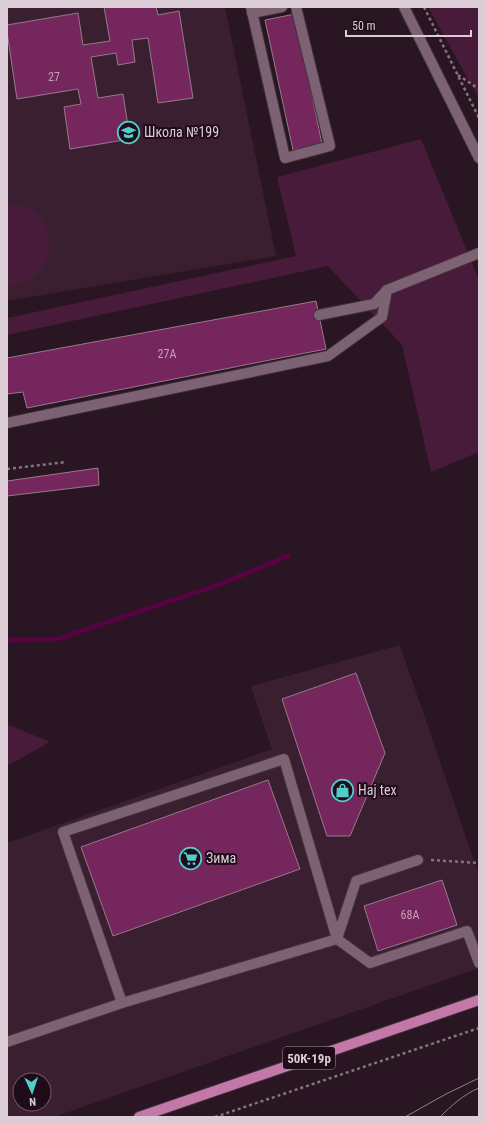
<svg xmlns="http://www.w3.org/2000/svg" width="486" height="1124" viewBox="0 0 486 1124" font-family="'Roboto Condensed',sans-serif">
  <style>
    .built { fill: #3a1f30; fill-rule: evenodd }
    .green { fill: #481b3a }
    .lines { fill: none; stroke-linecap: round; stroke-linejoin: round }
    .stream { stroke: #550341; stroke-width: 5 }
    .building { fill: #75265d; stroke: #967a8b }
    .minor-casing { stroke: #41323c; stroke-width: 12 }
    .major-casing { stroke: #41323c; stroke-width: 12 }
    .path { stroke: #85737e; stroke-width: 2.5; stroke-dasharray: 3 3; stroke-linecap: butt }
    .minor { stroke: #7c6272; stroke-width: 10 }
    .major { stroke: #c378a9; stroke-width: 10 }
    .tram { stroke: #92818c; stroke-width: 1 }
    .labels { text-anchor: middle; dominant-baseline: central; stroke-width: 4; stroke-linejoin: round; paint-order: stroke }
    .number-label { font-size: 12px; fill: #c2a2b7 }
    .shield { fill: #200c19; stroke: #a3929d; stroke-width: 1 }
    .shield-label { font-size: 13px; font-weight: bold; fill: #dbccd5 }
    .poi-label { font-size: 14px; fill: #dbccd5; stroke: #200c19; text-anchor: start }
  </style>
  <rect width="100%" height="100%" fill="#2a1522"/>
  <g class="built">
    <polygon points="7,7 225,7 276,256 7,301"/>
    <path d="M400,645L479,875V968L54,1117H7V843L272,749L251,686ZM20,1080H44V1104H20Z"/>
  </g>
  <g class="green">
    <polygon points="428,7 479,7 479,99"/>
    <polygon points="421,139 479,280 479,452 431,472 402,345 328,266 7,335 7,318 296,256 277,177"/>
    <path d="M13,203C21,205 29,207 35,213C56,230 54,265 30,279C23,283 15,285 7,286V204Z"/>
    <polygon points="7,724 50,742 7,766"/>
  </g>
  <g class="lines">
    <polyline class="stream" points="7,640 58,639 218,585 288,556"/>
  </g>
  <g class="building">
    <polygon points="104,7 156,7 158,15 179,11 193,98 158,103 148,38 132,40 135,62 118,65 116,53 91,57 98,98 123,94 130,139 70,149 64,107 81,104 78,89 17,99 7,32 7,25 78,13 83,45 110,41"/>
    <polygon points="295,14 322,144 293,150 265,20"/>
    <polygon points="316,301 326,349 27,408 23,392 7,394 7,358"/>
    <polygon points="98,468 99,485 7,496 7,481"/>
    <polygon points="356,673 385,753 350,836 327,836 282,699"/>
    <polygon points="268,780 300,869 113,936 81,847"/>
    <polygon points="442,880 457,925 378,951 364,906"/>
  </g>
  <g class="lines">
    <defs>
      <g id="minor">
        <polyline points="251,7 285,158 330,146 296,7"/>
        <polyline points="404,7 479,158"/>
        <polyline points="252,13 282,7"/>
        <polyline points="319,315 374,304 387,290 479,253"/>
        <polyline points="7,423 328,356 382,317 387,290"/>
        <polyline points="418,860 356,881 337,939 122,1003 63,832 284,759 337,939 370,963 467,931 479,963"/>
        <polyline points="7,1042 122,1003"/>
      </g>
      <polyline id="major" points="139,1117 479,1000"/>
    </defs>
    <use href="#minor" class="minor-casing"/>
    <use href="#major" class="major-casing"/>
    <g class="path">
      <polyline points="424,7 479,118"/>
      <polyline points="458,75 479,89"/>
      <polyline points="7,469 66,462"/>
      <polyline points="431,860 479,863"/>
      <polyline points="215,1117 479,1028"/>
    </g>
    <use href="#minor" class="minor"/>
    <use href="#major" class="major"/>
    <g class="tram">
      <polyline points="405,1117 446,1094 479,1078"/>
      <path d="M440,1117C451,1106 464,1094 479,1088"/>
    </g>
  </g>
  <defs>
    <symbol id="school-ring" viewBox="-11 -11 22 22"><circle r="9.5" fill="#200c19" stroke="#54cdc8" stroke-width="1.5"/><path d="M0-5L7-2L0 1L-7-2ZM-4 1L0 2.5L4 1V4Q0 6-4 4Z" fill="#54cdc8"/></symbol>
    <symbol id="shop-ring" viewBox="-11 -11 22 22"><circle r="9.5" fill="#200c19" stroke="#54cdc8" stroke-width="1.5"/><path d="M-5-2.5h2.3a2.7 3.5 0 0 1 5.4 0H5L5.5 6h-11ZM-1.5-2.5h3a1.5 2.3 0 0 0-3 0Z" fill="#54cdc8"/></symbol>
    <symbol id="supermarket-ring" viewBox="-11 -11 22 22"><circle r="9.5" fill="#200c19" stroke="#54cdc8" stroke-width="1.5"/><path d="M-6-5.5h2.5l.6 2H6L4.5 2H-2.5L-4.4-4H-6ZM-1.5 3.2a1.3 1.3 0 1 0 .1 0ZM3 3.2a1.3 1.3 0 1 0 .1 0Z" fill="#54cdc8"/></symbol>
  </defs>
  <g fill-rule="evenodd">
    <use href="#school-ring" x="116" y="120" width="25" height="25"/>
    <use href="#shop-ring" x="330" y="778" width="25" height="25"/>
    <use href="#supermarket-ring" x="178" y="846" width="25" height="25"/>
  </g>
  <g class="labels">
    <g class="number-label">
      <text x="54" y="77">27</text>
      <text x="167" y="354">27А</text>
      <text x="410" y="915">68А</text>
    </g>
    <rect class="shield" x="283" y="1047" width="52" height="22" rx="3"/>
    <g class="shield-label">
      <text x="309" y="1058">50К-19р</text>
    </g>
    <g class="poi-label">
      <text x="144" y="132">Школа №199</text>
      <text x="358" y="790">Haj tex</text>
      <text x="206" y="858">Зима</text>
    </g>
  </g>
  <rect width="486" height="1124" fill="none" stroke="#dbccd5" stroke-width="16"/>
  <g transform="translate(32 1092) rotate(177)"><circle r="19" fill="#200c19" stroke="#6b5964"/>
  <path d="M0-3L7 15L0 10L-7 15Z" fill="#54cdc8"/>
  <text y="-6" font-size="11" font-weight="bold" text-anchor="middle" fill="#dbccd5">N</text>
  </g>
  <path d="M346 30v6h125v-6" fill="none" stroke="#dbccd5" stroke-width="2"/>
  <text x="352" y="30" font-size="12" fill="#dbccd5" stroke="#200c19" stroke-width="3" paint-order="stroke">50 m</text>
</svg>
